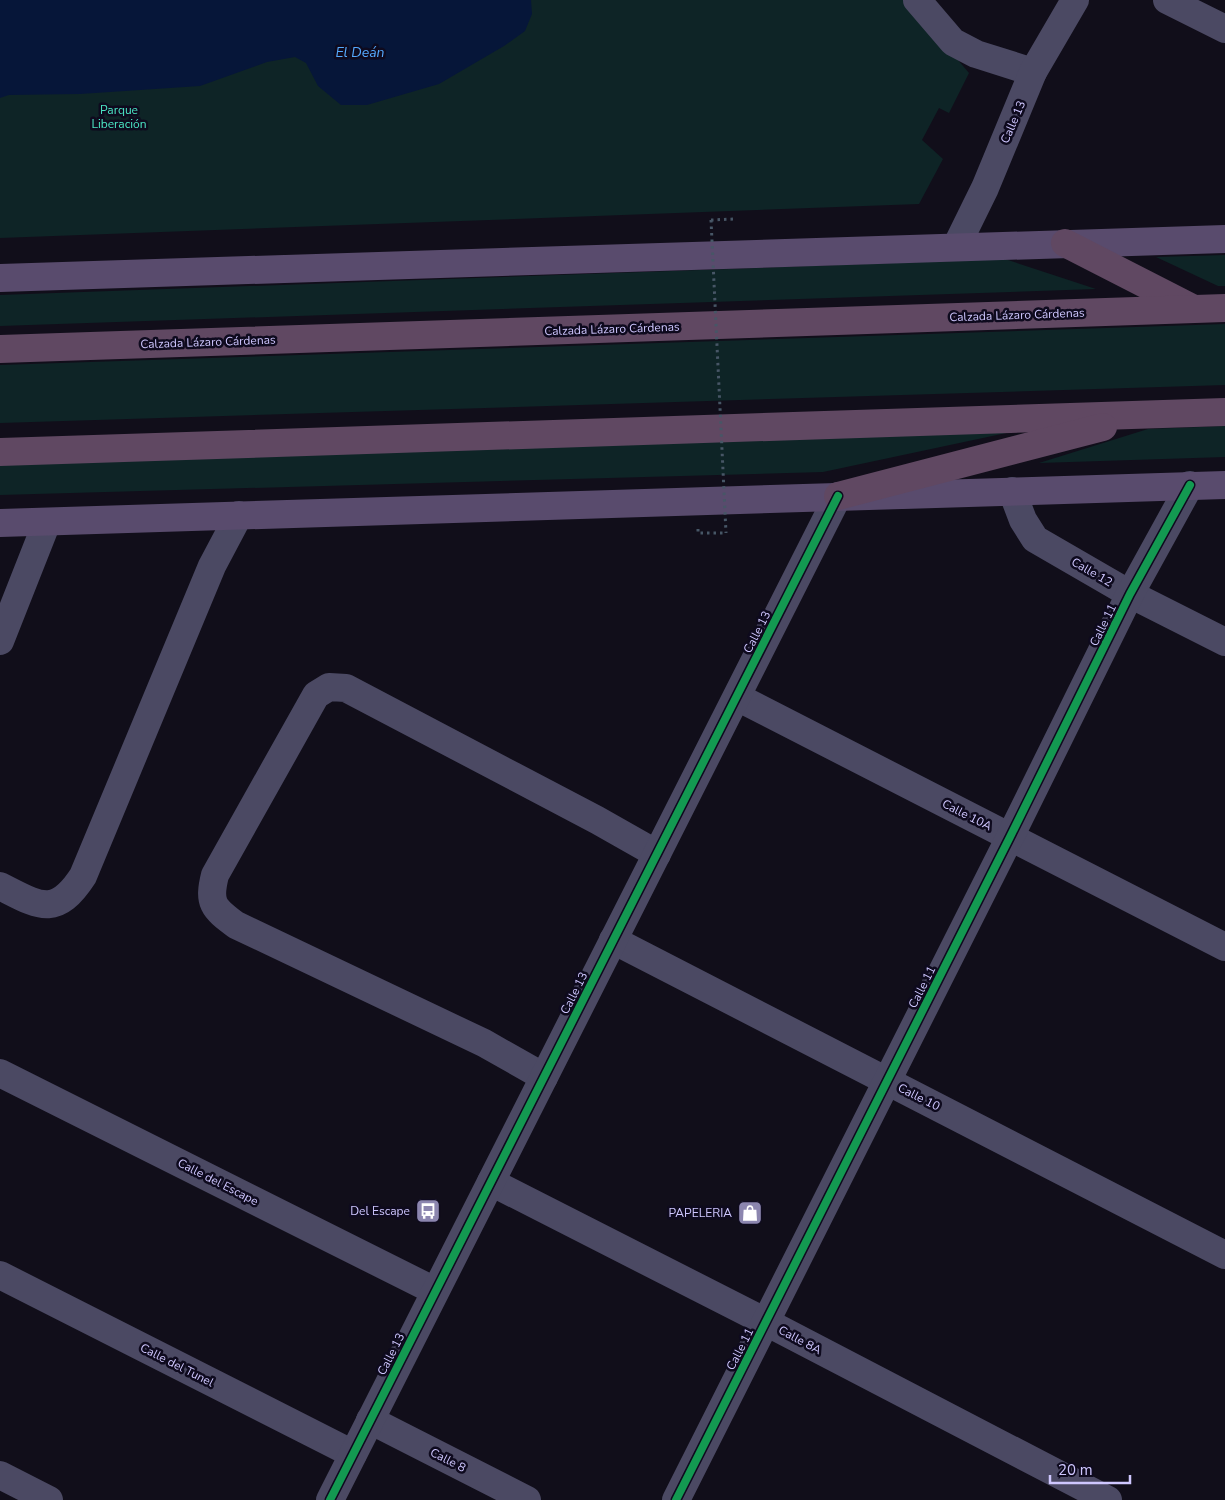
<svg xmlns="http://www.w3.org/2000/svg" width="1225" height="1500" viewBox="0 0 1225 1500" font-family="'Nunito Sans',sans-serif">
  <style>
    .green { fill: #0e2426 }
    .water { fill: #061639 }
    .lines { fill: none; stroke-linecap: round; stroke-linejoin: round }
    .path { stroke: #475666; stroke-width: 3; stroke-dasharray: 2.5 4; stroke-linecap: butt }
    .minor { stroke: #4b4963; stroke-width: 28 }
    .major { stroke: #594b6d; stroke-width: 28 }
    .highway { stroke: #604862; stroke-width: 28 }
    .path-bridge { stroke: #475666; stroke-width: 3; stroke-dasharray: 2.5 4; stroke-linecap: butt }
    .cycleway-casing { stroke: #0e0a1e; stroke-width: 11 }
    .cycleway { stroke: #139951; stroke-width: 8 }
    .labels { text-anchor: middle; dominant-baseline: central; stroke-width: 5; stroke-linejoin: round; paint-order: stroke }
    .park-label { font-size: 12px; fill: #4be6c5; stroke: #0e0a1e }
    .street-label { font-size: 12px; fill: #cfc7ff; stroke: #0e0a1e }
    .poi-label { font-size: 12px; fill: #cfc7ff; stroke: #0e0a1e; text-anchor: end }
    .water-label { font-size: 14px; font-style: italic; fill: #5af; stroke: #0e0a1e }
  </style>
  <rect width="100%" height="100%" fill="#110e1a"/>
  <g class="green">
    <polygon points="0,0 907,0 969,73 949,113 939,108 922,140 943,159 919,204 0,238"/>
    <polygon points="1225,255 1225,286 1218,286 1156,257"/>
    <polygon points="1005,259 1096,289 0,326 0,295"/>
    <polygon points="1225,324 1225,385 0,423 0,365"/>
    <polygon points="1225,426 1225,457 1039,463 1148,429"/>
    <polygon points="1011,432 823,472 0,495 0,461"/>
  </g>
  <polygon class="water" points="0,0 531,0 532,14 525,31 504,46 439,84 367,105 341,105 318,86 306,63 295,57 267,62 200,86 80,94 9,95 0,98"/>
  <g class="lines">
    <g class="path">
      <polyline points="711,220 734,219"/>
      <polyline points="698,529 698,533 726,533"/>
    </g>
    <g class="minor">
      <polyline points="917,0 953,42 976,54 1033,72"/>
      <polyline points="1167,0 1225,29"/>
      <polyline points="956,247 985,188 1033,72 1075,0"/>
      <polyline points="1012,491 1023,520 1035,539 1130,594 1225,642"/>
      <polyline points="0,641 47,522"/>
      <polyline points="737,697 1225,947"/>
      <path d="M0,886C38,905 55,919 83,876L212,566L239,515"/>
      <polyline points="613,940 1225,1255"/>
      <polyline points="0,1073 435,1291"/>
      <path d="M544,1077L484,1043L236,925C213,908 208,903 215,875L316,695L329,687L346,688L597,820L657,854"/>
      <polyline points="491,1182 766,1322 1108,1500"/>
      <polyline points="0,1275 353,1454"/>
      <polyline points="370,1420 527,1500"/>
      <polyline points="0,1475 49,1500"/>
      <polyline points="330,1500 838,496"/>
      <polyline points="676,1500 1010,837 1130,594 1190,485"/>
    </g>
    <g class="major">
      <polyline points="0,278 1225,239"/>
      <polyline points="0,523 1225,485"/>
    </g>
    <g class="highway">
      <polyline points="1065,243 1192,308"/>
      <polyline points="0,349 1225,308"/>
      <polyline points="0,452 1225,412"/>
      <polyline points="838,496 1103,427"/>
    </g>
    <polyline class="path-bridge" points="711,220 726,533"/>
    <defs>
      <g id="cycleway">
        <polyline points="330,1500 838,496"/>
        <polyline points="676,1500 1010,837 1130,594 1190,485"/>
      </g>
    </defs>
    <use href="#cycleway" class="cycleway-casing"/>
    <use href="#cycleway" class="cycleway"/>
  </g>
  <defs>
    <symbol id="bus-square" viewBox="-11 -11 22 22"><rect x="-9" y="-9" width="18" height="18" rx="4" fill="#8c86af" stroke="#0e0a1e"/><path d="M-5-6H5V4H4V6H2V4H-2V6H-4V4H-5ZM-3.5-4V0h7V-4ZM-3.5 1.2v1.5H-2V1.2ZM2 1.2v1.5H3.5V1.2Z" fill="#fff"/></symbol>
    <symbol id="shop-square" viewBox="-11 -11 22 22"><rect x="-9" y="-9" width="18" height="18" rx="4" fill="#8c86af" stroke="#0e0a1e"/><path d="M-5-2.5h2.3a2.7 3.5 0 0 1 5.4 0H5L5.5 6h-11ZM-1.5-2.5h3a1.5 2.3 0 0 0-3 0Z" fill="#fff"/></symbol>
  </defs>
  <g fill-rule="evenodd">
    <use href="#bus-square" x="414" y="1197" width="28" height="28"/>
    <use href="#shop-square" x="736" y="1199" width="28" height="28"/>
  </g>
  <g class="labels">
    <g class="park-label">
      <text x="119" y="110">Parque<tspan x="119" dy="14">Liberación</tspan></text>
    </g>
    <g class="street-label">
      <text transform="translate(1013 122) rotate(-67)">Calle 13</text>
      <text transform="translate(1017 315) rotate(-2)">Calzada Lázaro Cárdenas</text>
      <text transform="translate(612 329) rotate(-2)">Calzada Lázaro Cárdenas</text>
      <text transform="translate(208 342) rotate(-2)">Calzada Lázaro Cárdenas</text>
      <text transform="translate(1092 572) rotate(30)">Calle 12</text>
      <text transform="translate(1103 625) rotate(-64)">Calle 11</text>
      <text transform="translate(757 632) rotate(-63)">Calle 13</text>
      <text transform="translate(967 815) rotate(27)">Calle 10A</text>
      <text transform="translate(922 987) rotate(-63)">Calle 11</text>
      <text transform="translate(574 993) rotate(-63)">Calle 13</text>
      <text transform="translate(919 1097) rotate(27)">Calle 10</text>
      <text transform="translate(218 1182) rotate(27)">Calle del Escape</text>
      <text transform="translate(800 1340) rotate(28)">Calle 8A</text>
      <text transform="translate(740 1349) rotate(-63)">Calle 11</text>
      <text transform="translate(391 1354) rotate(-63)">Calle 13</text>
      <text transform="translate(177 1365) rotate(27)">Calle del Tunel</text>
      <text transform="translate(448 1460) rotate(27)">Calle 8</text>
    </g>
    <g class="poi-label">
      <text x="410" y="1211">Del Escape</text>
      <text x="732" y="1213">PAPELERIA</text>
    </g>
    <g class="water-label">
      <text x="360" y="52">El Deán</text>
    </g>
  </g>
  <path d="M1050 1475v8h80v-8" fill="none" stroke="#cfc7ff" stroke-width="2.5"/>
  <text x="1058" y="1475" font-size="15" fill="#cfc7ff" stroke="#0e0a1e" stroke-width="4" paint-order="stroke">20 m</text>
</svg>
